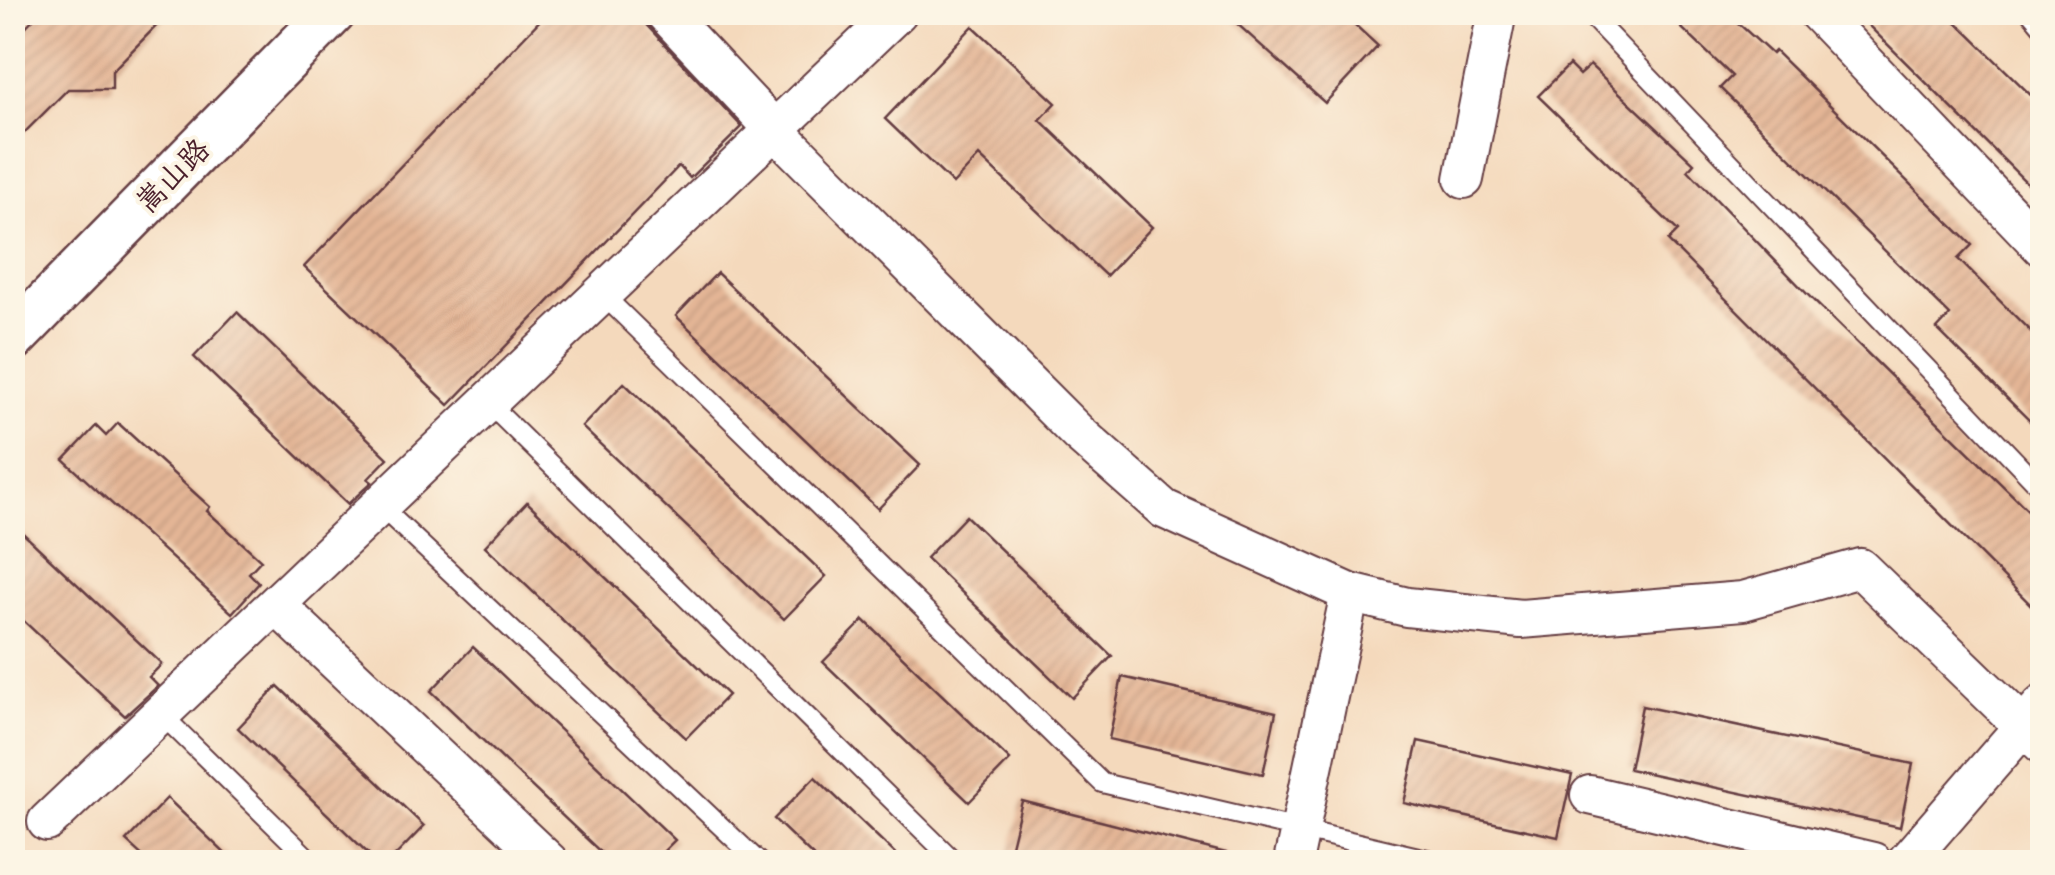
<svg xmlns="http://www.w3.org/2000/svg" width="2055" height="875" viewBox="0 0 2055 875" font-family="Pangolin,'LXGW WenKai TC',sans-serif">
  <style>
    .building { fill: url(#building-hatch) }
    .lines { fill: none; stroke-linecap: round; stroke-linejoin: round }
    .service-casing { stroke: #643b41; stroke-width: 22 }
    .minor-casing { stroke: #643b41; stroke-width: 42 }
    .tertiary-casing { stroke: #643b41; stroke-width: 50 }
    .service { stroke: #fff; stroke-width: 18 }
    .minor { stroke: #fff; stroke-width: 38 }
    .tertiary { stroke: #fff; stroke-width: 45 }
    .labels { text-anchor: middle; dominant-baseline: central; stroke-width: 8; stroke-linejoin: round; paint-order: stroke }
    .street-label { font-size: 30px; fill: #4a1f2b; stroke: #fcf5e5 }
  </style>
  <defs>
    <pattern id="building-hatch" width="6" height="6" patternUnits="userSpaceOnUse" patternTransform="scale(2.5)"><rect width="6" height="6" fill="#e4b696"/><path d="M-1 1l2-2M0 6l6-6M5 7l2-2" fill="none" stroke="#c59c81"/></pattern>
  </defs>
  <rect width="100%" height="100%" fill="#fcf5e5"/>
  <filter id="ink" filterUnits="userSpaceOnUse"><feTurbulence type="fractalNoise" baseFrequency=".01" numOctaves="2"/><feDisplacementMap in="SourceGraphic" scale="20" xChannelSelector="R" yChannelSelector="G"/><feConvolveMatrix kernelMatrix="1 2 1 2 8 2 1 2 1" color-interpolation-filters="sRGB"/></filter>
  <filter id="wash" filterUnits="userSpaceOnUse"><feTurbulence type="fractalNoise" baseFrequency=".0048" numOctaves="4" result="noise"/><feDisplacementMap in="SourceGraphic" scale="40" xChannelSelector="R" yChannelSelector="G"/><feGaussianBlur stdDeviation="2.25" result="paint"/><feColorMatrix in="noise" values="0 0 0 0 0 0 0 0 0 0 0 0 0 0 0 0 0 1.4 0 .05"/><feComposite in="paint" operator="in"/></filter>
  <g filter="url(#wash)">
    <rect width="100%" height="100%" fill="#f4d9bc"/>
    <g id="blocks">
      <g class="building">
        <polygon points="40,12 170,12 112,71 112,89 68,89 12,145 12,41"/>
        <polygon points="548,12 634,12 742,127 690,178 679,166 449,405 304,267"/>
        <polygon points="1224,12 1341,12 1378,46 1325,103"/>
        <polygon points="1665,12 1726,12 1772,54 1775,51 1972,245 1958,259 2042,343 2042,433 1937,329 1950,315 1720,88 1732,76"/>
        <polygon points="1855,12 1946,12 2042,106 2042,125 2032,136 2042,146 2042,198"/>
        <polygon points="973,26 1056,103 1040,120 1152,227 1106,276 979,156 953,184 885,119"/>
        <polygon points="1569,65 1579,75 1590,65 1694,163 1688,170 1812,299 2042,524 2042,616 1668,241 1678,231 1538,96"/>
        <polygon points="717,273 920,465 878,509 676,316"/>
        <polygon points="237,312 388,458 368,479 372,482 348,504 194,357"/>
        <polygon points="624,383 826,576 784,619 582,427"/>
        <polygon points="118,423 210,507 207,511 261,560 249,573 259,583 232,613 64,460 96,426 106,436"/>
        <polygon points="527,502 728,695 686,738 485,546"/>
        <polygon points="966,516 1112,656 1072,698 926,558"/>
        <polygon points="12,523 162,664 149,677 158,686 125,716 12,610"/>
        <polygon points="864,620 1010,760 969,802 823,662"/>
        <polygon points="473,647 675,840 653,862 611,862 431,691"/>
        <polygon points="1122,677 1276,712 1263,774 1109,739"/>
        <polygon points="278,686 424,826 389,862 377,862 238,728"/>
        <polygon points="1642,706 1913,764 1900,827 1629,769"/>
        <polygon points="1418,741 1572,775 1558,837 1404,803"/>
        <polygon points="815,777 904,862 819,862 774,819"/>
        <polygon points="167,798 234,862 149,862 126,841"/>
        <polygon points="1022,801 1226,853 1225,862 1007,862"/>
      </g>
    </g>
  </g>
  <g filter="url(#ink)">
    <use href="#blocks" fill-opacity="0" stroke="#643b41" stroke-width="2.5"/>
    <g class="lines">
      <defs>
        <g id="service">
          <polyline points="1587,12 2042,489"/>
          <polyline points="2030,12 2042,26"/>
          <polyline points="602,294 1102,783 1440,862"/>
          <polyline points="488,403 955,862"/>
          <polyline points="380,506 759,862"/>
          <polyline points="161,714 312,862"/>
        </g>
        <g id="minor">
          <polyline points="664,12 775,130 1079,434 1164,509 1350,593 1407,607 1521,619 1743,601 1860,568 2042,744"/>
          <polyline points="1817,12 2042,247"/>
          <polyline points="1464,179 1497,12"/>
          <polyline points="276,605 549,862"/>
          <polyline points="1590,795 1873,862"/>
          <polyline points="47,822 898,12"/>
          <polyline points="1293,862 1350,593"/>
          <polyline points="1906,862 2042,705"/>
        </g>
        <polyline id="tertiary" points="12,339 333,12"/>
      </defs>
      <use href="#service" class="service-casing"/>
      <use href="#minor" class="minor-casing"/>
      <use href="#tertiary" class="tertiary-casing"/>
      <use href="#service" class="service"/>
      <use href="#minor" class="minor"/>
      <use href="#tertiary" class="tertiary"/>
    </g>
  </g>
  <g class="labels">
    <g class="street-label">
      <text transform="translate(173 176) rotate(-45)">嵩山路</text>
    </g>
  </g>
  <rect width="2055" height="875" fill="none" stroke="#fcf5e5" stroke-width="50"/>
</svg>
